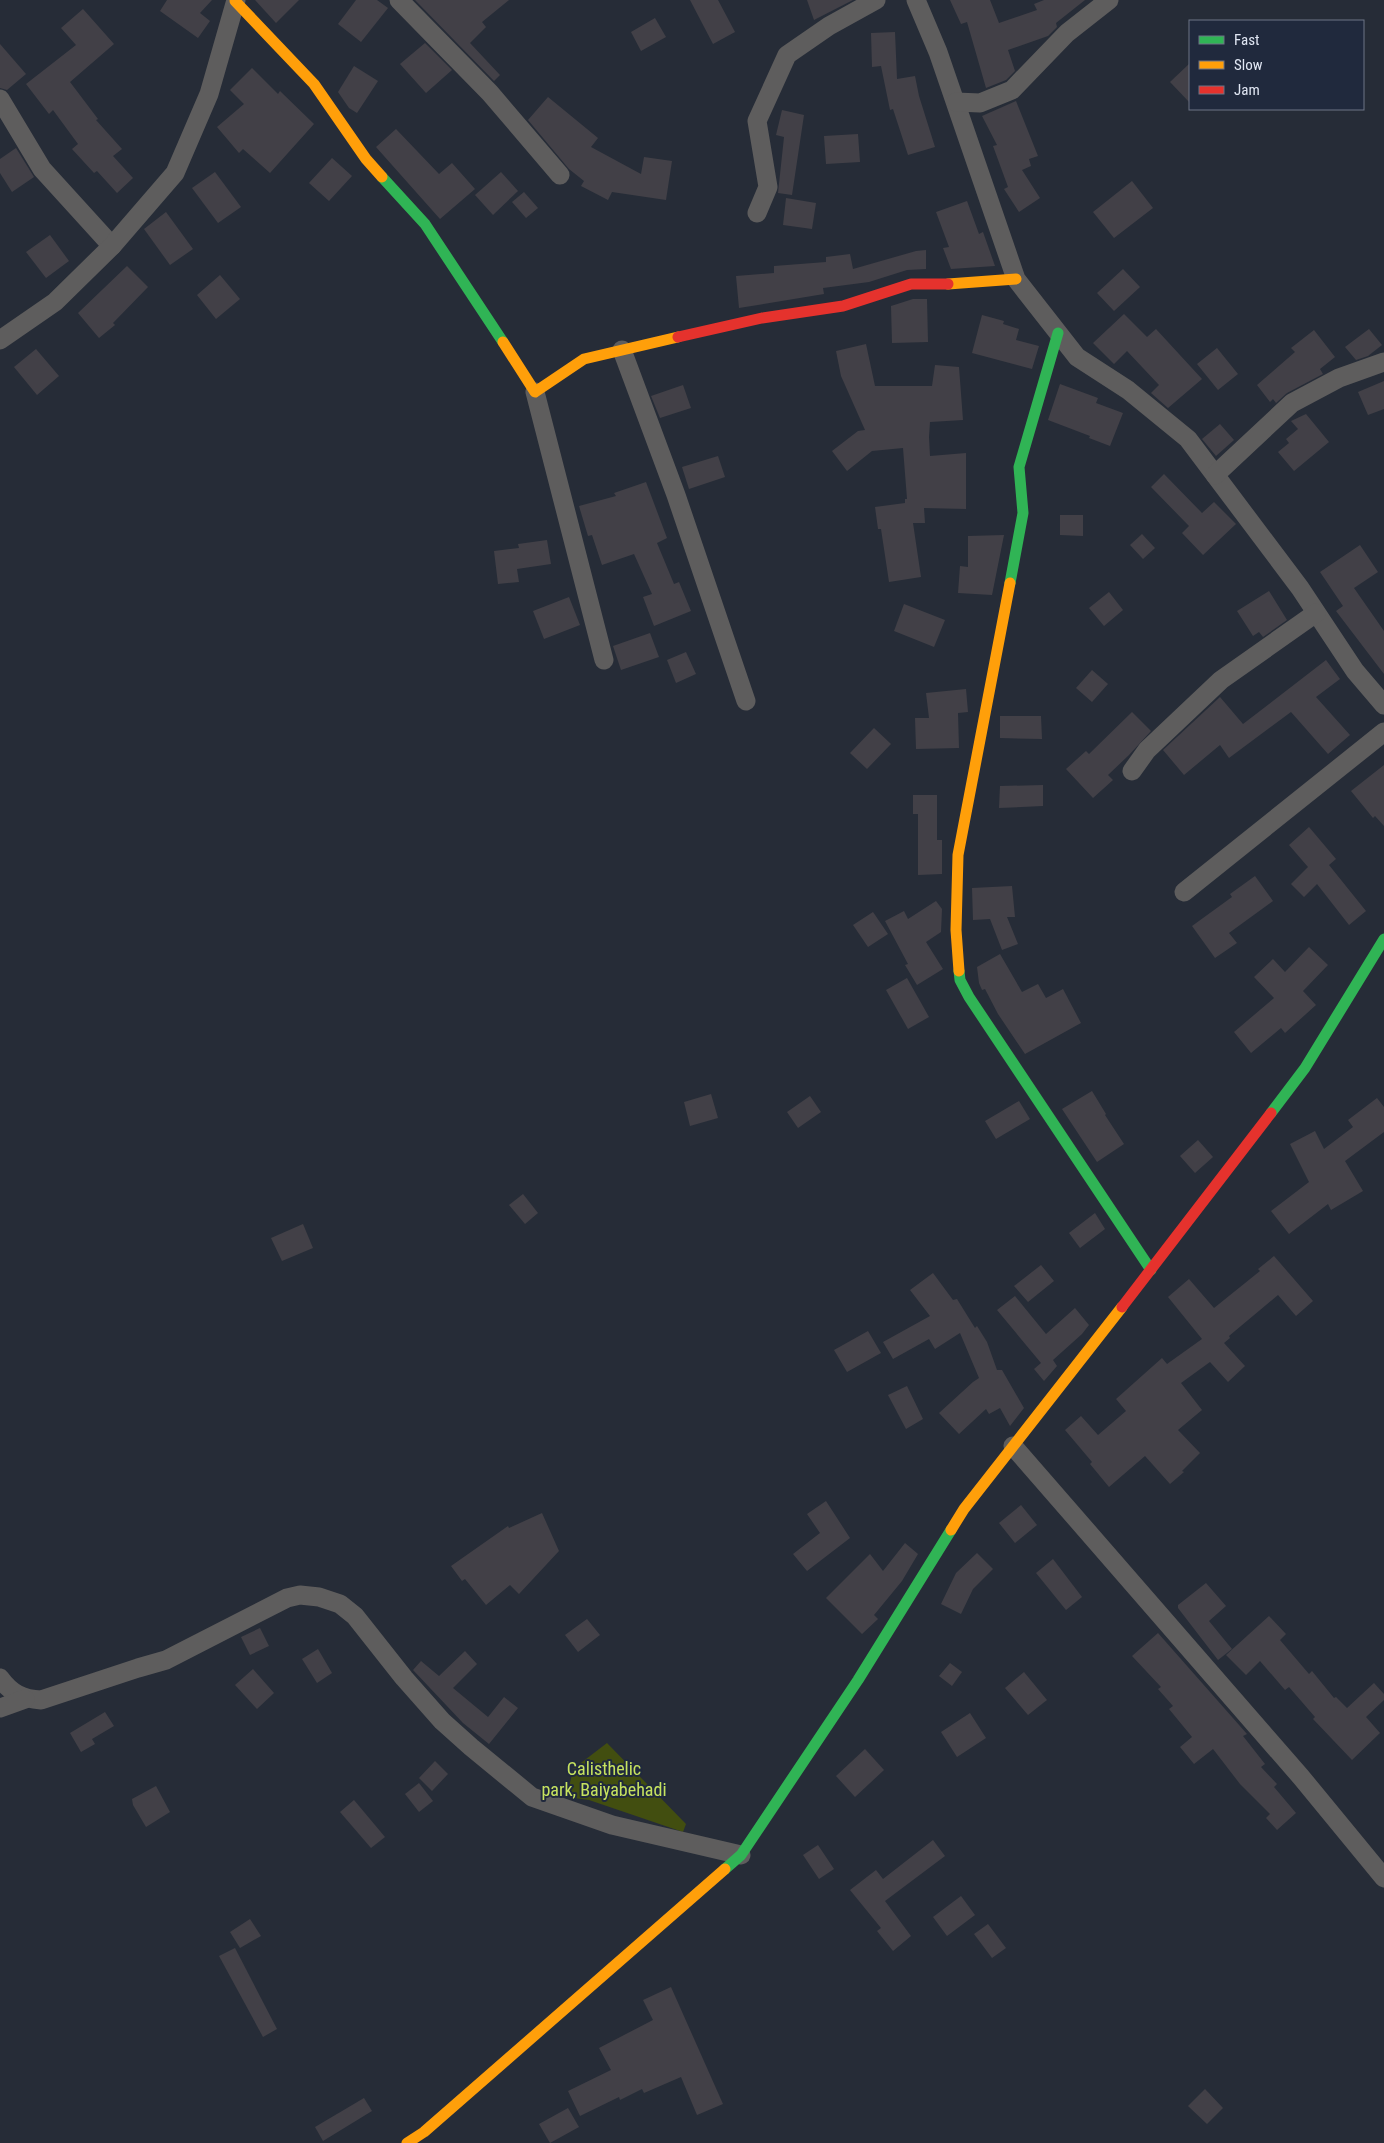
<svg xmlns="http://www.w3.org/2000/svg" width="1384" height="2143" viewBox="0 0 1384 2143" font-family="'Roboto Condensed',sans-serif">
  <style>
    .green { fill: #424e10 }
    .building { fill: #424047 }
    .lines { fill: none; stroke-linecap: round; stroke-linejoin: round }
    .street { stroke: #5e5d5d; stroke-width: 19 }
    .fast { stroke: #30b455; stroke-width: 11 }
    .slow { stroke: #ff9f0a; stroke-width: 11 }
    .jam { stroke: #e5322d; stroke-width: 11 }
    .labels { text-anchor: middle; dominant-baseline: central; stroke-width: 4; stroke-linejoin: round; paint-order: stroke }
    .park-label { font-size: 18px; fill: #c7e35f; stroke: #20293d }
  </style>
  <rect width="100%" height="100%" fill="#262c37"/>
  <polygon class="green" points="607,1743 686,1824 683,1832 589,1800 567,1797 573,1769"/>
  <g class="building">
    <polygon points="167,0 212,0 200,13 210,21 198,38 160,11"/>
    <polygon points="255,0 299,0 276,23"/>
    <polygon points="356,0 377,0 388,8 361,42 338,24"/>
    <polygon points="415,0 509,0 482,22 486,27 470,43 500,75 494,81"/>
    <polygon points="690,0 718,0 735,32 713,44"/>
    <polygon points="807,0 853,0 814,20"/>
    <polygon points="950,0 990,0 999,23 1037,10 1034,4 1044,0 1085,0 1056,23 1057,27 1048,36 1008,50 1015,71 1006,80 986,88 967,22 961,24"/>
    <polygon points="83,9 114,44 70,82 98,119 96,120 122,149 113,156 133,178 117,193 97,171 94,173 72,149 78,144 53,110 49,114 26,84 76,45 61,28"/>
    <polygon points="655,18 666,37 641,51 631,32"/>
    <polygon points="895,32 897,79 915,76 919,96 935,147 908,155 893,109 890,110 881,66 872,67 871,33"/>
    <polygon points="425,43 452,70 426,93 400,64"/>
    <polygon points="0,44 26,74 7,90 0,88"/>
    <polygon points="1190,63 1190,103 1170,82"/>
    <polygon points="354,66 378,81 357,113 349,108 338,92"/>
    <polygon points="252,68 278,94 280,91 314,124 270,173 243,149 239,153 217,127 244,104 230,90"/>
    <polygon points="548,97 598,138 591,147 641,174 644,157 672,161 666,200 612,192 608,200 581,186 584,181 569,169 528,120"/>
    <polygon points="1016,101 1038,156 1029,159 1031,166 1022,170 1040,198 1019,212 1004,189 1008,187 993,146 997,145 982,116"/>
    <polygon points="782,110 804,115 792,195 778,193 784,137 776,135"/>
    <polygon points="396,129 439,174 452,163 475,189 440,219 376,147"/>
    <polygon points="858,134 860,162 826,164 824,136"/>
    <polygon points="16,148 34,177 12,192 0,173 0,159"/>
    <polygon points="332,158 352,176 329,201 309,183"/>
    <polygon points="215,172 241,207 218,223 192,188"/>
    <polygon points="501,172 518,191 493,215 475,195"/>
    <polygon points="1132,181 1153,208 1114,238 1093,212"/>
    <polygon points="524,192 538,208 526,218 512,202"/>
    <polygon points="786,198 816,203 812,229 783,225"/>
    <polygon points="967,201 979,234 983,232 995,266 951,269 943,248 949,247 936,212"/>
    <polygon points="166,212 193,249 170,265 144,229"/>
    <polygon points="50,235 69,261 46,278 26,252"/>
    <polygon points="926,250 926,269 907,270 869,282 823,288 824,294 739,308 736,276 774,273 774,266 826,262 826,257 850,254 853,269 916,251"/>
    <polygon points="127,266 148,287 113,323 115,325 99,338 78,313"/>
    <polygon points="1123,269 1140,287 1114,311 1097,293"/>
    <polygon points="220,275 240,299 216,319 197,295"/>
    <polygon points="913,299 927,299 928,342 892,343 891,306"/>
    <polygon points="1124,314 1147,337 1156,329 1202,379 1168,408 1151,393 1159,385 1127,351 1114,364 1093,343"/>
    <polygon points="982,315 1004,321 1003,324 1019,329 1016,340 1039,346 1032,369 972,353"/>
    <polygon points="1369,329 1382,345 1368,356 1356,360 1345,347"/>
    <polygon points="1314,330 1335,357 1320,369 1323,374 1287,393 1276,403 1273,399 1270,402 1257,385 1295,352 1291,348"/>
    <polygon points="866,344 875,386 932,386 935,365 959,367 963,420 930,422 929,437 930,456 966,453 966,509 924,508 925,523 913,523 921,577 889,582 881,529 878,529 875,507 905,503 905,499 907,499 903,448 872,451 847,471 832,451 858,431 865,430 841,376 836,351"/>
    <polygon points="1217,348 1238,374 1218,390 1197,364"/>
    <polygon points="36,349 59,376 37,395 14,367"/>
    <polygon points="1384,381 1384,409 1368,415 1358,392"/>
    <polygon points="1060,384 1098,398 1096,403 1123,413 1110,446 1089,438 1090,436 1048,420"/>
    <polygon points="683,385 691,408 660,418 651,396"/>
    <polygon points="1306,414 1329,442 1294,471 1278,452 1289,443 1286,439 1298,429 1291,421"/>
    <polygon points="1220,424 1234,440 1216,456 1202,439"/>
    <polygon points="718,456 725,477 689,489 682,467"/>
    <polygon points="1164,474 1202,513 1214,502 1236,524 1203,555 1182,533 1189,526 1151,487"/>
    <polygon points="646,482 667,538 657,543 674,584 679,582 691,611 654,626 643,597 652,594 634,554 602,565 592,535 588,536 579,506 616,496 614,493"/>
    <polygon points="1060,515 1083,515 1083,536 1060,535"/>
    <polygon points="1142,534 1155,548 1143,559 1130,545"/>
    <polygon points="1004,535 992,595 958,593 960,566 968,567 968,536"/>
    <polygon points="547,540 551,564 517,569 519,582 498,584 494,551 519,548 518,544"/>
    <polygon points="1360,545 1378,572 1354,588 1384,631 1384,674 1336,611 1343,606 1320,572"/>
    <polygon points="1269,591 1287,620 1263,637 1259,632 1253,636 1237,611"/>
    <polygon points="1109,592 1123,610 1104,626 1089,608"/>
    <polygon points="569,597 580,625 544,639 533,611"/>
    <polygon points="904,604 945,620 934,647 894,631"/>
    <polygon points="650,633 659,657 621,670 613,646"/>
    <polygon points="686,652 696,674 676,683 667,660"/>
    <polygon points="1326,660 1340,679 1316,697 1350,735 1328,754 1291,712 1229,758 1220,745 1184,775 1163,750 1220,697 1243,724"/>
    <polygon points="1092,670 1108,684 1092,702 1076,688"/>
    <polygon points="966,689 968,712 958,713 959,748 916,749 915,718 929,718 926,693"/>
    <polygon points="1132,712 1151,731 1129,755 1108,775 1113,780 1093,798 1066,769 1086,751 1089,754"/>
    <polygon points="1000,716 1041,716 1042,739 1000,738"/>
    <polygon points="874,728 891,744 867,769 850,753"/>
    <polygon points="1384,765 1384,826 1375,816 1373,818 1351,791"/>
    <polygon points="1043,785 1043,806 999,808 1000,786"/>
    <polygon points="913,795 937,795 937,840 942,840 942,874 918,875 918,814 913,814"/>
    <polygon points="1309,827 1336,859 1329,865 1366,911 1349,925 1317,884 1304,897 1291,884 1308,867 1289,845"/>
    <polygon points="1255,876 1273,901 1229,933 1237,943 1215,958 1192,926 1232,897 1230,894"/>
    <polygon points="1012,886 1015,917 1007,917 1018,944 1002,950 990,919 973,920 972,888"/>
    <polygon points="936,901 942,909 941,932 926,942 943,969 917,985 905,965 908,964 885,921 904,911 908,919"/>
    <polygon points="873,912 888,934 868,947 853,925"/>
    <polygon points="1309,947 1328,965 1303,991 1316,1005 1285,1033 1281,1028 1251,1053 1234,1032 1274,998 1254,977 1273,959 1285,972"/>
    <polygon points="1000,954 1022,992 1038,984 1046,998 1063,989 1081,1023 1025,1054 998,1014 985,989 982,990 979,983 977,967"/>
    <polygon points="907,978 929,1017 908,1029 886,990"/>
    <polygon points="1092,1091 1106,1114 1105,1115 1124,1144 1097,1162 1062,1109"/>
    <polygon points="711,1094 718,1118 690,1126 684,1102"/>
    <polygon points="810,1096 821,1112 798,1128 787,1112"/>
    <polygon points="1377,1098 1384,1107 1384,1132 1345,1161 1363,1191 1331,1210 1328,1204 1289,1234 1271,1211 1309,1182 1290,1144 1315,1131 1324,1149 1353,1127 1348,1120"/>
    <polygon points="1019,1101 1030,1119 996,1139 985,1121"/>
    <polygon points="1198,1140 1213,1157 1195,1173 1180,1156"/>
    <polygon points="523,1194 538,1213 525,1224 509,1205"/>
    <polygon points="1095,1213 1105,1229 1080,1248 1069,1233"/>
    <polygon points="303,1224 313,1248 282,1261 271,1238"/>
    <polygon points="1274,1256 1313,1301 1296,1316 1278,1295 1229,1336 1230,1338 1224,1343 1245,1366 1228,1382 1210,1362 1181,1383 1202,1410 1178,1430 1200,1453 1182,1471 1184,1472 1170,1484 1145,1456 1109,1487 1090,1464 1092,1462 1065,1430 1081,1416 1098,1435 1126,1411 1116,1399 1162,1358 1167,1364 1202,1339 1168,1297 1189,1279 1214,1308 1260,1271 1258,1269"/>
    <polygon points="1041,1265 1054,1281 1028,1302 1014,1286"/>
    <polygon points="933,1273 953,1300 957,1299 975,1328 977,1326 987,1342 997,1370 1002,1370 1024,1408 1010,1426 1000,1408 989,1414 986,1409 959,1434 939,1413 973,1382 979,1378 960,1333 935,1349 929,1339 893,1359 883,1342 930,1316 910,1290"/>
    <polygon points="1015,1296 1046,1334 1075,1308 1089,1325 1082,1334 1053,1360 1057,1366 1044,1381 1034,1369 1041,1363 997,1310"/>
    <polygon points="868,1331 881,1353 847,1372 834,1350"/>
    <polygon points="907,1386 923,1419 906,1429 888,1395"/>
    <polygon points="826,1501 850,1538 807,1571 793,1554 820,1533 807,1514"/>
    <polygon points="1021,1505 1037,1525 1015,1543 999,1523"/>
    <polygon points="542,1513 559,1551 519,1594 510,1585 486,1605 465,1579 462,1581 451,1566 508,1526 509,1528"/>
    <polygon points="905,1543 918,1554 902,1581 874,1615 878,1619 862,1634 826,1598 870,1554 883,1571"/>
    <polygon points="977,1553 993,1569 973,1589 961,1614 941,1604 956,1573"/>
    <polygon points="1053,1559 1082,1597 1066,1610 1036,1573"/>
    <polygon points="1206,1583 1226,1606 1209,1621 1232,1649 1218,1660 1178,1608 1178,1605"/>
    <polygon points="1269,1616 1286,1634 1280,1640 1309,1674 1312,1671 1334,1698 1336,1697 1347,1708 1374,1683 1384,1694 1384,1700 1366,1717 1380,1733 1352,1760 1313,1719 1315,1717 1289,1687 1285,1690 1260,1661 1246,1675 1226,1655"/>
    <polygon points="587,1619 600,1635 578,1652 565,1635"/>
    <polygon points="260,1628 269,1646 250,1655 241,1637"/>
    <polygon points="1158,1633 1247,1734 1243,1736 1265,1764 1261,1767 1277,1784 1274,1787 1296,1813 1277,1830 1266,1818 1270,1814 1240,1784 1213,1749 1194,1764 1180,1747 1192,1737 1169,1709 1173,1706 1158,1689 1161,1687 1132,1656"/>
    <polygon points="318,1649 332,1673 317,1683 302,1659"/>
    <polygon points="465,1651 477,1664 453,1688 488,1717 504,1697 518,1708 489,1744 463,1723 413,1670 421,1661 439,1676"/>
    <polygon points="950,1663 962,1672 952,1686 939,1676"/>
    <polygon points="253,1669 274,1693 257,1709 235,1685"/>
    <polygon points="1024,1672 1047,1700 1028,1715 1005,1688"/>
    <polygon points="105,1712 114,1726 92,1739 95,1744 81,1752 70,1733"/>
    <polygon points="970,1713 986,1738 957,1757 941,1732"/>
    <polygon points="865,1749 884,1770 855,1797 836,1776"/>
    <polygon points="435,1761 448,1774 432,1791 419,1778"/>
    <polygon points="419,1783 433,1801 419,1812 405,1794"/>
    <polygon points="156,1786 170,1812 146,1827 133,1805 132,1799"/>
    <polygon points="354,1800 385,1837 371,1848 340,1812"/>
    <polygon points="933,1840 945,1856 885,1901 911,1936 893,1951 877,1931 881,1928 850,1890 876,1870 883,1879"/>
    <polygon points="818,1845 834,1869 819,1879 803,1855"/>
    <polygon points="961,1896 975,1915 947,1936 933,1917"/>
    <polygon points="250,1919 261,1936 240,1948 230,1932"/>
    <polygon points="988,1924 1006,1948 992,1958 974,1934"/>
    <polygon points="235,1948 277,2029 263,2037 219,1956"/>
    <polygon points="671,1987 723,2104 697,2115 681,2077 644,2093 642,2089 620,2100 619,2097 580,2116 568,2091 611,2070 599,2048 653,2020 643,2000"/>
    <polygon points="1205,2089 1223,2108 1207,2124 1188,2106"/>
    <polygon points="364,2098 372,2111 323,2141 315,2127"/>
    <polygon points="568,2108 579,2127 550,2143 539,2124"/>
  </g>
  <g class="lines">
    <g class="street">
      <polyline points="399,0 490,93 560,175"/>
      <polyline points="916,0 938,52 1016,279 1077,357 1128,390 1188,439 1300,588 1355,671 1384,705"/>
      <polyline points="0,99 42,169 112,246"/>
      <polyline points="956,102 980,103 1012,90 1067,33 1109,0"/>
      <polyline points="757,213 768,187 757,121 787,55 829,26 876,0"/>
      <polyline points="0,340 55,302 112,246 175,173 209,94 236,0"/>
      <polyline points="622,350 676,495 746,701"/>
      <polyline points="535,392 604,660"/>
      <polyline points="1215,475 1292,403 1339,378 1384,362"/>
      <polyline points="1132,771 1147,750 1221,680 1316,613"/>
      <polyline points="1184,892 1384,732"/>
      <polyline points="1013,1446 1301,1777 1384,1878"/>
      <path d="M0,1678C11,1693 22,1699 41,1700L138,1668L166,1660L287,1598L300,1595L319,1597L340,1604L355,1616L404,1678L442,1721L471,1747L532,1797L612,1825L741,1855"/>
      <polyline points="0,1708 25,1699"/>
    </g>
    <g class="fast">
      <polyline points="382,177 425,224 503,342"/>
      <polyline points="1010,583 1023,513 1019,467 1058,333"/>
      <polyline points="959,971 960,980 969,997 1151,1270"/>
      <polyline points="1271,1113 1305,1068 1384,939"/>
      <polyline points="725,1869 741,1855 858,1680 951,1530"/>
    </g>
    <g class="slow">
      <polyline points="235,1 314,84 366,159 382,177"/>
      <polyline points="948,284 1016,279"/>
      <polyline points="503,342 535,392 584,359 678,337"/>
      <polyline points="959,971 956,930 958,855 1010,583"/>
      <polyline points="951,1530 964,1509 1122,1307"/>
      <polyline points="407,2143 424,2132 725,1869"/>
    </g>
    <g class="jam">
      <polyline points="678,337 762,318 843,306 911,284 948,284"/>
      <polyline points="1122,1307 1271,1113"/>
    </g>
  </g>
  <g class="labels">
    <g class="park-label">
      <text x="604" y="1768">Calisthelic<tspan x="604" dy="21">park, Baiyabehadi</tspan></text>
    </g>
  </g>
  <rect x="1189" y="20" width="175" height="90" fill="#20293d" stroke="#6d7586"/>
  <rect x="1199" y="36" width="25" height="8" fill="#30b455" stroke="#6d7586"/>
  <text x="1234" y="45" font-size="15" fill="#e0e6f3">Fast</text>
  <rect x="1199" y="61" width="25" height="8" fill="#ff9f0a" stroke="#6d7586"/>
  <text x="1234" y="70" font-size="15" fill="#e0e6f3">Slow</text>
  <rect x="1199" y="86" width="25" height="8" fill="#e5322d" stroke="#6d7586"/>
  <text x="1234" y="95" font-size="15" fill="#e0e6f3">Jam</text>
</svg>
